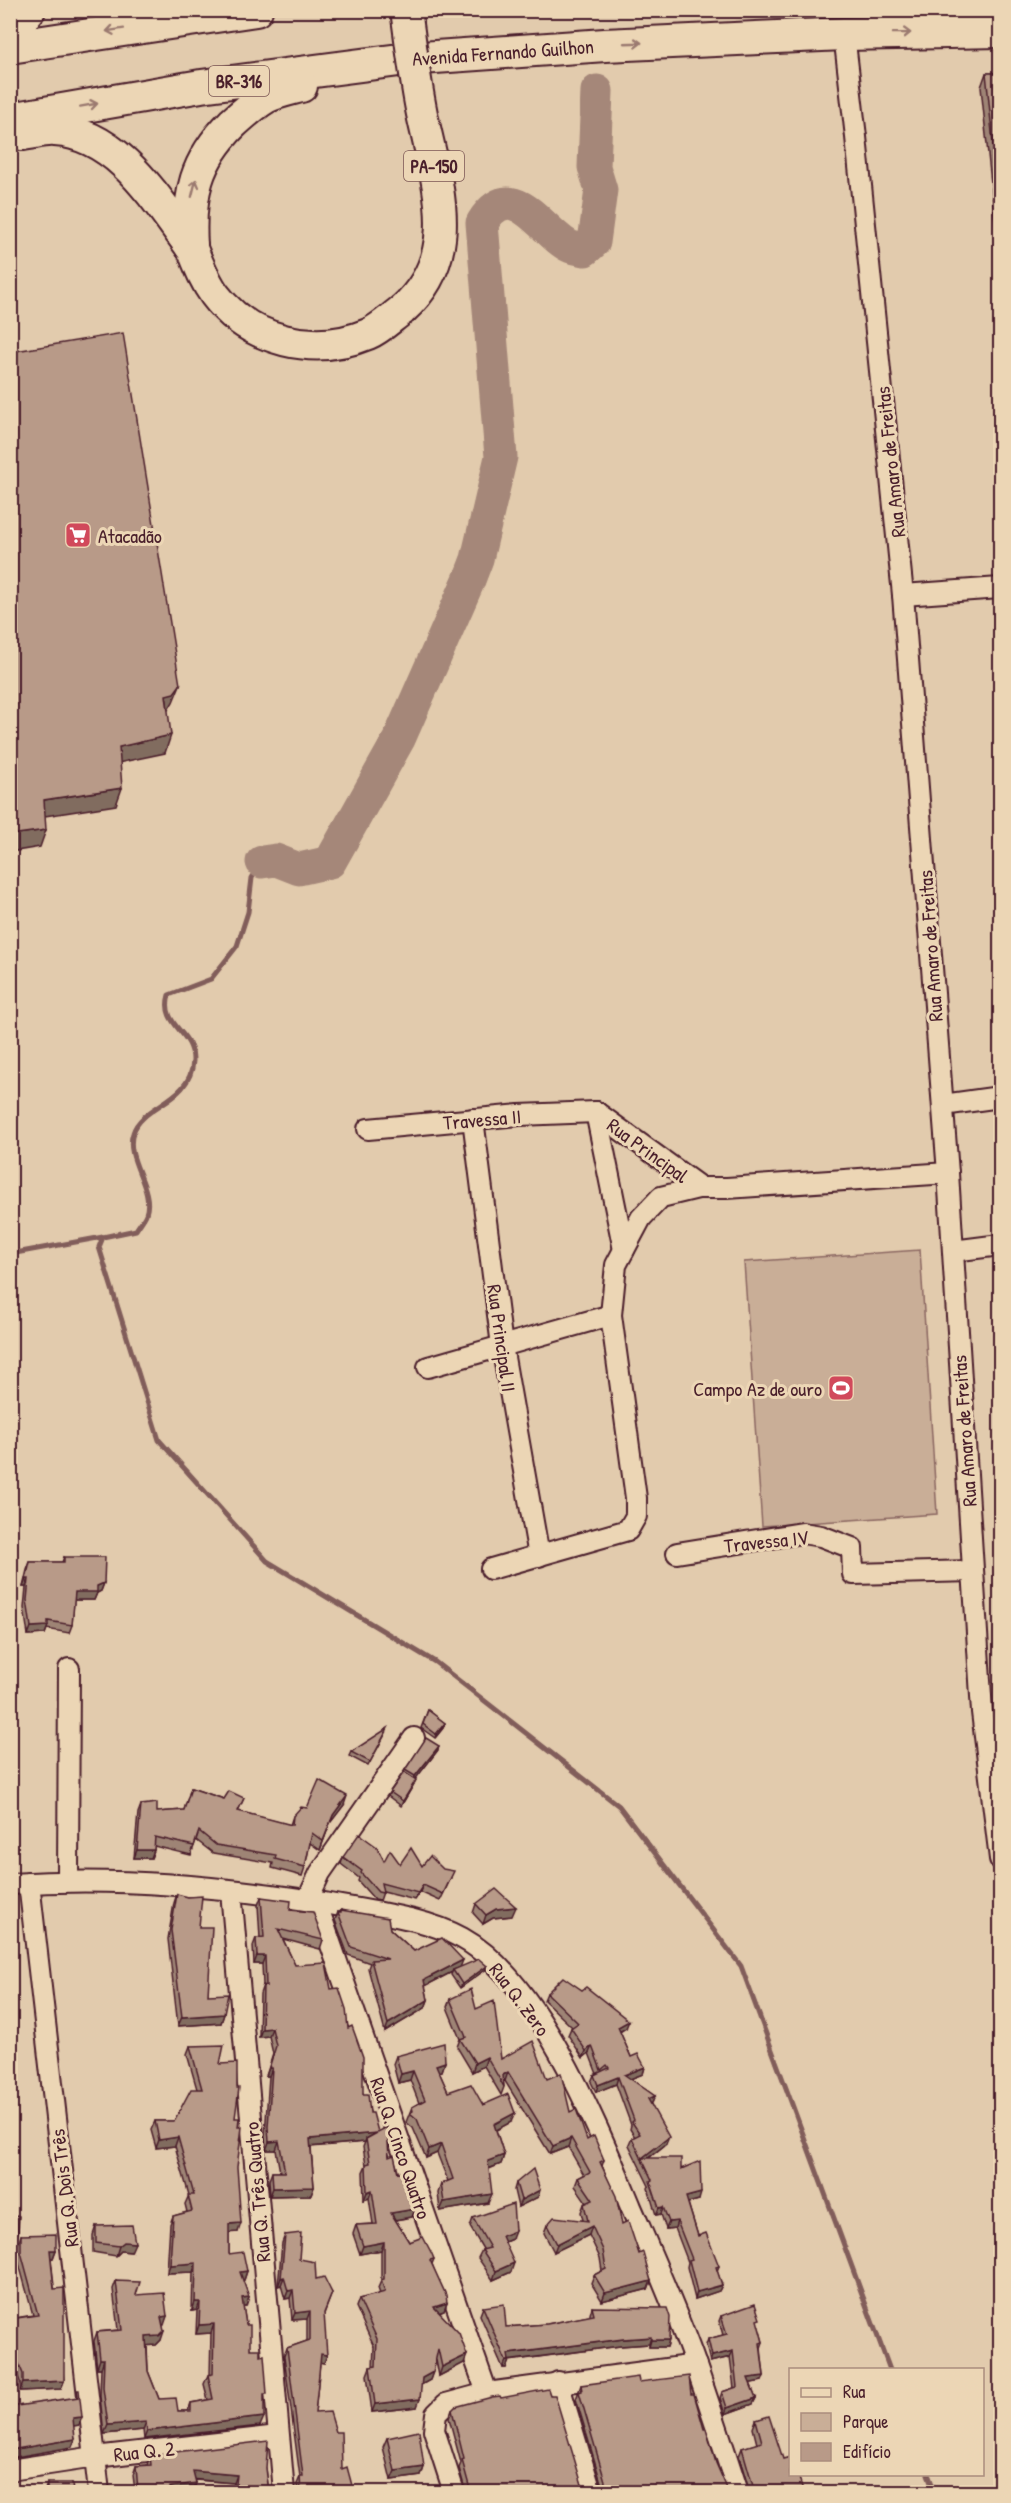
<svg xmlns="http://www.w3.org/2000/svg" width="1011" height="2503" viewBox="0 0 1011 2503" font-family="'Patrick Hand',sans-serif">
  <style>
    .green { fill: #c9ae97; stroke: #8a6661; stroke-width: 1.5 }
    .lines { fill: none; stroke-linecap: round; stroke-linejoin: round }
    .stream { stroke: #815d5a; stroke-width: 5 }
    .river { stroke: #a58779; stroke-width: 33 }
    .minor-casing { stroke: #4a1f2b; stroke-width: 24 }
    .primary-casing { stroke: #4a1f2b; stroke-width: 34 }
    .trunk-casing { stroke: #4a1f2b; stroke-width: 36 }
    .minor { stroke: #ecd6b5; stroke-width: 20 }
    .primary { stroke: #ecd6b5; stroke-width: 30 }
    .trunk { stroke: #ecd6b5; stroke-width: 32 }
    .primary-bridge-casing { stroke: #4a1f2b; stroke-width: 34; stroke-linecap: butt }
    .primary-bridge { stroke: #ecd6b5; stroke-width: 30 }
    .wall { fill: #9e8475; stroke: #4a1f2b; stroke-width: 1.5 }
    .shaded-wall { fill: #816c5f; stroke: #4a1f2b; stroke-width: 1.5 }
    .building { fill: #b89a88; stroke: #4a1f2b; stroke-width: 1.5 }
    .oneway { stroke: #9b7a70 }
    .labels { text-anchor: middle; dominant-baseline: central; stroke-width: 6; stroke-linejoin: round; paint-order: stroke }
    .shield { fill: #ecd6b5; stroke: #7b5654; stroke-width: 1.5 }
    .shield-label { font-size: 18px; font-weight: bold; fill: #4a1f2b }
    .street-label { font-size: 20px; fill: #4a1f2b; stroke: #ecd6b5 }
    .poi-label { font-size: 20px; fill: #4a1f2b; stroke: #ecd6b5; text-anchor: start }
  </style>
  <rect width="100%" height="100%" fill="#e2cbad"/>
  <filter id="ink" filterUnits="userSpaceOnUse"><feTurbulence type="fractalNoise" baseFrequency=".0167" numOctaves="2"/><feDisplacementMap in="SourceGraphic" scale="12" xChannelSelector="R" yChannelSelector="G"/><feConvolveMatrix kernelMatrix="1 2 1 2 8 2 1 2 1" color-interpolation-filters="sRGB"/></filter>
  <g filter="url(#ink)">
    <polygon class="green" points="920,1250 937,1514 762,1526 744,1262"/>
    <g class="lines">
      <g class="stream">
        <path d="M262,862L252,878L248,912L237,946L211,979L169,995C160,1026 194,1031 193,1061C191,1102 142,1104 133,1133C124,1159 155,1188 146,1214C144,1219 139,1225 136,1230L103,1237L99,1247L159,1440L267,1561L435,1662L619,1806L741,1966L890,2370"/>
        <polyline points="10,1254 103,1237"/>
        <polyline points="928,2474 935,2492"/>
      </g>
      <path class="river" d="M262,862L276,860L299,869L330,862L399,739L469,580L477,559L501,457L482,223C513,172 542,234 571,247C575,248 581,249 585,250L594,242L601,190L594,167L597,91"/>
      <defs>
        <g id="minor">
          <polyline points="844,34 856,137 903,595 948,1173 982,1712 1000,1859"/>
          <polyline points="903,595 1000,588"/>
          <polyline points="943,1105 1000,1097"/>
          <polyline points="596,1112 624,1250"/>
          <polyline points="596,1112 701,1188"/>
          <polyline points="473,1119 502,1346 539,1556"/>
          <polyline points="368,1129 519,1115 596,1112"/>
          <polyline points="953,1251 1000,1245"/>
          <polyline points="428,1367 611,1315"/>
          <polyline points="677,1553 802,1533 821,1536 852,1548 853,1574 973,1571"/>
          <polyline points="491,1569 628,1530 636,1516 636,1498 611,1315 616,1265 641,1218 661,1197 698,1188 727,1188 948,1173"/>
          <polyline points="68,1880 69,1669"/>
          <polyline points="29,1883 99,2492"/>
          <path d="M10,1884C123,1876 236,1887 347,1907C385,1914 427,1919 462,1938C539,1980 598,2128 631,2207C653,2258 676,2310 695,2363C710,2406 724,2449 738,2492"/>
          <polyline points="231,1891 284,2492"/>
          <polyline points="308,1899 320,1873 414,1738"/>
          <polyline points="316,1902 487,2393"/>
          <polyline points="558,2382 591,2492"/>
          <polyline points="10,2470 95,2457 278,2436"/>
          <polyline points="454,2492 434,2430 436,2414 446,2404 487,2393 696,2365"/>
        </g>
        <g id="primary">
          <polyline points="10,35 30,10"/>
          <path d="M191,246C198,263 204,280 215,295C250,342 315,356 368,334C380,329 391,318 402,310"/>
        </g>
        <g id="trunk">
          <polyline points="10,47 256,10"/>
          <polyline points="10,119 201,86 407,59 605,45 844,34 1000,31"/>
          <path d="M23,134C33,133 45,129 55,130C119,134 157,201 191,246"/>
          <path d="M191,246C188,195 195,161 233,123C243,114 254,104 266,97C276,92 290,89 301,86"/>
        </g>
      </defs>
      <use href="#minor" class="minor-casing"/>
      <use href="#primary" class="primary-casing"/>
      <use href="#trunk" class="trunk-casing"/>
      <use href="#minor" class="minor"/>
      <use href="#primary" class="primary"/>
      <use href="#trunk" class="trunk"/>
      <defs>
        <path id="primary-bridge" d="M402,310C464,255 437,185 422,114C415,80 411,45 406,10"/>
      </defs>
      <use href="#primary-bridge" class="primary-bridge-casing"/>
      <use href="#primary-bridge" class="primary-bridge"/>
    </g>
    <g class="wall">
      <polygon points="986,73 1000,73 1000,270 981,87"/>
      <polygon points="64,1557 104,1583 101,1591 97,1593 94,1600 74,1600 72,1625 69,1633 47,1629 45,1634 28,1635 24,1608 26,1587 23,1587 27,1570 30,1562 62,1562"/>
      <polygon points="428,1710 445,1723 443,1728 435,1738 421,1728"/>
      <polygon points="386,1733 368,1766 349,1756 351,1752"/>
      <polygon points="438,1750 415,1779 414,1784 401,1806 388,1796 390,1792 404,1773 405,1770"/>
      <polygon points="191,1788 224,1799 244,1798 238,1811 290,1825 293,1816 307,1808 344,1805 330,1823 320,1850 310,1843 305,1867 302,1876 272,1868 273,1863 213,1853 196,1840 191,1855 154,1846 154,1850 151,1858 134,1858 138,1813 141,1805 157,1812 184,1810"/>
      <polygon points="343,1857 422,1866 451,1878 440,1901 420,1892 415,1900 383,1892 380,1901 375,1900 358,1881 359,1878 341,1864"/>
      <polygon points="177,1894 199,1927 208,1995 224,2014 221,2023 178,2026 168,1939 174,1903"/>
      <polygon points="261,1897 290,1910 323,1940 320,1949 283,1939 295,1965 331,1989 348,2028 363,2094 378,2132 398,2173 412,2217 395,2220 409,2242 434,2259 432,2264 447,2303 444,2311 439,2313 464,2363 439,2376 436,2360 430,2380 421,2385 417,2407 372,2412 367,2375 370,2367 373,2367 374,2347 356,2307 359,2299 380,2294 378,2288 381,2281 381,2250 360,2254 353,2234 356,2225 373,2224 369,2198 364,2200 363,2172 366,2165 363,2147 365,2142 311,2147 314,2187 311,2195 270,2196 269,2180 272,2172 280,2172 276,2150 266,2150 265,2135 269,2076 266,2076 273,2054 269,2036 259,2037 260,1994 263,1985 262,1964 254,1964 253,1946 256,1938 260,1938 258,1905"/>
      <polygon points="476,1904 512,1916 493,1918 483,1924 473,1913"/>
      <polygon points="341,1910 390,1929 414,1951 461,1967 487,1966 485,1970 460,1988 451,1975 452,1972 425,1986 428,2000 425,2008 385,2032 368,1968 370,1963 348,1955 335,1920 338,1912 340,1912"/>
      <polygon points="547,1993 626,2028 620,2032 631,2057 645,2067 643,2074 630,2079 655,2096 652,2103 651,2104 666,2144 649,2158 681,2169 699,2200 688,2203 698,2236 719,2266 717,2271 722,2285 719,2291 695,2299 687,2267 688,2262 675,2228 666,2229 661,2214 656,2215 648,2188 649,2186 629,2145 632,2138 635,2137 630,2129 631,2125 616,2084 596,2092 591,2082 594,2075 597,2074 589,2053 583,2058 568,2035 571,2028 572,2027 544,2000"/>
      <polygon points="450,1999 476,2009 501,2059 547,2079 570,2112 587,2140 604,2160 602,2166 622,2224 639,2254 651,2281 648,2289 602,2301 591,2283 594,2275 602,2271 600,2258 589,2235 554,2252 544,2233 547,2225 583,2220 581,2212 584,2204 587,2203 575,2186 578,2178 584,2175 568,2147 550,2154 505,2081 503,2081 504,2087 501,2095 484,2066 472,2072 457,2047 460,2039 447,2007"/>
      <polygon points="190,2046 220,2064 235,2118 238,2232 229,2232 229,2254 247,2271 244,2280 243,2280 246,2306 243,2306 250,2349 264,2402 260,2426 144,2439 143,2430 104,2434 100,2396 101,2368 97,2368 94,2341 97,2332 118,2330 113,2289 116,2281 167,2316 163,2325 161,2340 156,2345 147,2345 148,2371 159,2399 178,2411 188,2411 191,2403 208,2400 204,2384 208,2375 210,2375 211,2333 196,2334 197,2310 192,2311 193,2272 167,2273 170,2224 173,2216 187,2212 185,2204 189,2195 175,2146 156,2148 151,2130 155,2121 174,2121 197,2089 187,2054"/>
      <polygon points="396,2056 445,2062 442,2071 439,2072 448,2092 483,2105 511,2122 496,2130 504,2155 501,2164 489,2169 488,2203 440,2211 438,2193 441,2184 448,2181 437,2153 426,2158 413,2128 406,2122 412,2107 419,2103 410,2080 398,2083 393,2064"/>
      <polygon points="516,2183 538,2197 518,2207 514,2190"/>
      <polygon points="473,2218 512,2239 505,2242 511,2272 493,2280 478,2258 482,2250 483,2249 470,2227"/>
      <polygon points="96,2226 131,2252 121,2251 116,2256 93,2252 93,2235"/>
      <polygon points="21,2235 56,2250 53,2258 51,2258 64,2381 61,2389 20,2391 20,2382 10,2358 10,2319 33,2315 18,2260 18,2244"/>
      <polygon points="285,2235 299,2259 316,2279 332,2293 324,2314 324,2363 320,2362 315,2413 354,2493 298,2493 297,2484 300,2477 284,2356 287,2348 307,2341 307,2319 292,2320 290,2298 285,2299 281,2285 278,2286 282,2243"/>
      <polygon points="483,2307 506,2327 547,2324 590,2316 590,2314 592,2307 669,2340 667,2347 649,2347 649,2344 620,2346 509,2361 506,2368 503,2368 480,2315"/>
      <polygon points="721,2316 758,2325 763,2342 761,2348 764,2376 762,2381 750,2383 756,2398 753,2404 725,2414 720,2398 722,2392 734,2388 730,2357 710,2362 706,2345 708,2339 723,2335 719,2321"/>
      <polygon points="639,2382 691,2394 716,2463 602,2493 603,2489 576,2399 581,2385"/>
      <polygon points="550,2395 583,2488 587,2493 466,2493 459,2468 461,2463 449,2418 452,2410 501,2398"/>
      <polygon points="756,2420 783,2459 804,2493 750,2493 739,2456 742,2448 757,2444 753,2428"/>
      <polygon points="387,2438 424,2467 421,2476 391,2480 383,2447"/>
      <polygon points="150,2455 266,2468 269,2493 233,2493 234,2483 195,2480 196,2483 193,2492 187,2493 123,2493 135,2491 133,2475 136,2466 147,2465"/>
      <polygon points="47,2483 73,2493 44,2493"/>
    </g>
    <g class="shaded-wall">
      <polygon points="180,685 173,702 168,710 166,695"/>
      <polygon points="171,735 165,753 113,764 119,747"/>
      <polygon points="122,788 116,805 38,817 44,800"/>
      <polygon points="46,830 40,847 10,852 10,835"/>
      <polygon points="26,1579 29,1579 26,1587 23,1587"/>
      <polygon points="104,1583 101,1591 97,1593 94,1600 72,1600 75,1592 97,1586"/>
      <polygon points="48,1626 45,1634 28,1635 31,1627"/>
      <polygon points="445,1723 443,1728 435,1738 436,1734"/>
      <polygon points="439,1746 438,1750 414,1781 415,1776"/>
      <polygon points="416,1780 414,1784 401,1806 403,1801"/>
      <polygon points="347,1796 344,1805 330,1823 320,1850 333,1815"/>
      <polygon points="137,1850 154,1850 151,1858 134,1858"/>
      <polygon points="423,1885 420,1892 415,1900 418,1893"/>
      <polygon points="516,1907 512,1916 493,1918 483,1924 486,1915 496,1909"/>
      <polygon points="257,1956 265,1956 262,1964 254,1964"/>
      <polygon points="463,1960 460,1968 453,1970 452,1972 421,1988 424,1980"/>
      <polygon points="487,1966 485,1970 460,1988 462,1984"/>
      <polygon points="428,2000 425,2008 385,2032 388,2024"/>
      <polygon points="224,2014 221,2023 178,2026 182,2017"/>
      <polygon points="629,2021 626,2028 615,2034 618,2027"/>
      <polygon points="272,2028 269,2036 259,2037 262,2029"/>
      <polygon points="592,2046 589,2053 583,2058 586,2051"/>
      <polygon points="487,2057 484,2066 472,2072 475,2063"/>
      <polygon points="445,2062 442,2071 433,2073 436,2065"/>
      <polygon points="645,2067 643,2074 622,2082 625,2075"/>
      <polygon points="269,2068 272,2068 269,2076 266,2076"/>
      <polygon points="413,2071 410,2080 398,2083 401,2074"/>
      <polygon points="508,2072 505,2081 501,2082 503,2075"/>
      <polygon points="618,2077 616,2084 596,2092 598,2085"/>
      <polygon points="655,2096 652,2103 646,2106 648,2099"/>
      <polygon points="515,2113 511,2122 491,2133 494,2124"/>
      <polygon points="377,2133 366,2139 365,2142 307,2147 310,2139"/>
      <polygon points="178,2137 175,2146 156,2148 159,2140"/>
      <polygon points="669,2137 666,2144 643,2162 642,2158"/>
      <polygon points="571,2138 568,2147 550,2154 553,2146"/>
      <polygon points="279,2141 276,2150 266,2150 269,2142"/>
      <polygon points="441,2144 437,2153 426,2158 429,2149"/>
      <polygon points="504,2155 501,2164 485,2170 488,2161"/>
      <polygon points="314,2187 311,2195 270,2196 273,2188"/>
      <polygon points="372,2190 369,2198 364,2200 367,2192"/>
      <polygon points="540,2190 538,2197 518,2207 521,2200"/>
      <polygon points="701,2193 699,2200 684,2204 686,2197"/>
      <polygon points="492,2194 488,2203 440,2211 444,2202"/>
      <polygon points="663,2207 661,2214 656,2215 659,2208"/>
      <polygon points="415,2209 412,2217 388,2221 391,2213"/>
      <polygon points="677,2221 675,2228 666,2229 669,2222"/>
      <polygon points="241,2223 238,2232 226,2233 229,2224"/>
      <polygon points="592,2226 589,2235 554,2252 557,2244"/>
      <polygon points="515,2231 512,2239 499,2244 502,2236"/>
      <polygon points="18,2232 15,2241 10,2242 10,2233"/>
      <polygon points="124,2242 135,2243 131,2252 121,2251 116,2256 119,2246"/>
      <polygon points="384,2242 381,2250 360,2254 363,2246"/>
      <polygon points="50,2250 56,2250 53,2258 47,2259"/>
      <polygon points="196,2263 193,2272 167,2273 170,2265"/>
      <polygon points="514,2263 511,2272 493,2280 496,2271"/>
      <polygon points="247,2271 244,2280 237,2281 240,2272"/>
      <polygon points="284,2277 281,2285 278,2286 281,2278"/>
      <polygon points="651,2281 648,2289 602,2301 605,2293"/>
      <polygon points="722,2285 719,2291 695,2299 697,2292"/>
      <polygon points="293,2290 290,2298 285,2299 288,2291"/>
      <polygon points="249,2297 246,2306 238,2306 242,2298"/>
      <polygon points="195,2302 200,2302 197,2310 192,2311"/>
      <polygon points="447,2303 444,2311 431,2315 434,2307"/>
      <polygon points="310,2311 307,2319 292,2320 295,2313"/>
      <polygon points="167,2316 164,2325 158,2325 161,2317"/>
      <polygon points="214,2324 211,2333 196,2334 199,2325"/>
      <polygon points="164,2331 161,2340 156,2345 143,2346 146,2337"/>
      <polygon points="651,2337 649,2344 620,2346 506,2361 508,2354 623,2339"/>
      <polygon points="651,2340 669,2340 667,2347 649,2347"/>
      <polygon points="733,2351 730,2357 710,2362 712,2356"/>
      <polygon points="321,2354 327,2355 324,2363 318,2362"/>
      <polygon points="467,2355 464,2363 439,2376 442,2367"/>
      <polygon points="100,2359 104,2359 101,2368 97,2368"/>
      <polygon points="506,2361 509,2361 506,2368 503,2368"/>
      <polygon points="433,2372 430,2380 419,2386 422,2378"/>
      <polygon points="764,2376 762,2381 746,2384 748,2378"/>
      <polygon points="64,2381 61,2389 20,2391 23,2383"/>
      <polygon points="756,2398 753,2404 725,2414 727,2408"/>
      <polygon points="420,2399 417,2407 372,2412 375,2404"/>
      <polygon points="82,2417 79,2425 69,2427 73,2418"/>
      <polygon points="264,2417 260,2426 144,2439 147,2431"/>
      <polygon points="146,2422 143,2430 104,2434 108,2425"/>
      <polygon points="75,2439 72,2447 10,2458 10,2450"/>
      <polygon points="424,2467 421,2476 391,2480 395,2471"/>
      <polygon points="193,2471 237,2475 234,2483 190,2479"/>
      <polygon points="196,2483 193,2492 168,2493 170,2487"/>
    </g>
    <g class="building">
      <polygon points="986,73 1000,73 1000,211"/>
      <polygon points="123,333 180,685 174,693 166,695 171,735 119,747 122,788 44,800 46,830 10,835 10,352"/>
      <polygon points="64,1557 105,1557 104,1583 97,1586 97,1592 75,1592 72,1625 48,1621 48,1626 31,1627 27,1600 29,1579 26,1579 30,1562 64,1562"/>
      <polygon points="428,1710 445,1723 436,1734 423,1724"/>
      <polygon points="388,1728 370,1762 351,1752"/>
      <polygon points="426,1738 439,1746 415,1776 405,1770"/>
      <polygon points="404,1772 416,1780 403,1801 390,1792"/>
      <polygon points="319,1780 347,1796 333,1815 323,1841 312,1833 305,1867 275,1859 276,1855 216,1845 199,1831 194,1846 155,1837 154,1850 137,1850 141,1805 157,1803 157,1812 184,1810 191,1788 224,1799 229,1791 244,1798 238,1811 292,1825 293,1816 301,1807 307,1808"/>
      <polygon points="359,1834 377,1847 384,1861 390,1850 400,1864 411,1848 422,1866 430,1856 443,1869 454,1871 443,1894 423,1885 418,1893 381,1883 383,1893 378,1892 361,1873 362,1871 343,1857"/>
      <polygon points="496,1889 516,1907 496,1909 486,1915 476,1904"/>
      <polygon points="177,1894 188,1897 202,1896 199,1927 212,1927 208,1995 228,1994 224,2014 182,2017 171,1930"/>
      <polygon points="261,1897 291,1901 290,1910 313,1912 323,1940 278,1929 295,1965 326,1963 331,1989 339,1988 346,2009 348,2028 352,2026 363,2057 363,2094 368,2094 370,2113 373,2113 378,2132 387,2127 389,2157 394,2155 398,2173 403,2171 413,2201 415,2209 391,2213 409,2242 423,2237 432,2254 434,2259 430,2260 446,2295 447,2303 434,2307 459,2333 467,2355 442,2367 438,2349 433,2372 422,2378 420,2399 375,2404 370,2367 376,2366 377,2339 359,2299 385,2292 381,2280 384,2279 384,2242 363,2246 356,2225 377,2224 372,2190 367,2192 366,2164 370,2163 366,2139 377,2133 310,2139 314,2187 273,2188 272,2172 285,2172 279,2141 269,2142 268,2127 272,2068 269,2068 276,2046 272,2028 262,2029 263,1985 266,1986 265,1956 257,1956 256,1938 264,1937"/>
      <polygon points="341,1910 388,1918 390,1929 414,1951 442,1938 463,1960 424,1980 428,2000 388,2024 371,1960 388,1959 351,1947 338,1912 341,1912"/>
      <polygon points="479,1959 487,1966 462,1984 453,1970"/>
      <polygon points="563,1977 582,1990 586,1987 629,2021 618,2027 631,2057 638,2054 645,2067 625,2075 655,2096 648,2099 669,2137 642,2158 681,2158 681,2169 700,2161 701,2193 686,2197 698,2236 706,2233 719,2266 716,2267 722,2285 697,2292 689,2260 692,2259 677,2221 669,2222 663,2207 659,2208 650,2181 652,2180 632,2138 640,2134 632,2122 634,2120 618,2077 598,2085 594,2075 609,2068 607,2065 601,2070 592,2046 586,2051 571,2028 578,2023 547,1993"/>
      <polygon points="471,1989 476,2009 494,2001 501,2059 533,2041 547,2079 561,2073 570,2112 576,2109 587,2140 594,2136 604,2160 600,2162 616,2196 622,2224 628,2221 639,2254 643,2252 651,2281 605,2293 594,2275 606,2269 603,2250 592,2226 557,2244 547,2225 554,2217 588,2221 584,2204 593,2200 578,2178 590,2172 571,2138 553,2146 508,2072 503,2075 504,2087 487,2057 475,2063 460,2039 466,2037 450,1999"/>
      <polygon points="444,2043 445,2062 436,2065 448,2092 471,2084 483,2105 508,2094 515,2113 494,2124 504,2155 488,2161 492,2194 444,2202 441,2184 453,2179 441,2144 429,2149 417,2119 410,2113 413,2111 412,2107 425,2100 413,2071 401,2074 396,2056"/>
      <polygon points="224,2045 220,2064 237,2063 237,2088 239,2088 235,2118 239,2118 238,2127 242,2127 237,2167 241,2223 229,2224 229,2254 243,2252 247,2271 240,2272 249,2297 242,2298 246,2325 250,2325 250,2349 260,2349 260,2356 264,2355 267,2394 264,2394 264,2417 147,2431 146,2422 108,2425 103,2388 104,2359 100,2359 97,2332 122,2330 116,2281 140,2282 136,2295 164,2293 167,2316 161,2317 164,2331 159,2336 146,2337 148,2371 159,2399 176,2398 178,2411 191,2411 191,2403 213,2399 208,2375 213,2374 214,2324 199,2325 200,2302 195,2302 196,2263 170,2265 173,2216 192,2211 188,2195 194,2195 178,2137 159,2140 155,2121 174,2121 191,2089 202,2089 190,2046"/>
      <polygon points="533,2169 540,2190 521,2200 516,2183"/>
      <polygon points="513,2204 515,2231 502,2236 514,2263 496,2271 482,2250 490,2248 473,2218"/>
      <polygon points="19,2216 18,2232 10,2233 10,2217"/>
      <polygon points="132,2225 135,2243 124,2242 119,2246 96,2243 96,2226"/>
      <polygon points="301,2233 299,2259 315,2262 316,2279 324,2277 332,2293 324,2313 327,2355 321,2354 315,2413 330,2412 336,2432 341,2432 342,2469 347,2467 354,2493 301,2493 300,2476 303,2476 287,2348 310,2340 310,2311 295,2313 293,2290 288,2291 284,2277 281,2278 285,2235"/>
      <polygon points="56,2234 56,2250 50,2250 54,2289 64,2288 64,2381 23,2383 23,2374 10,2342 10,2319 38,2315 21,2252 21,2235"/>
      <polygon points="504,2304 506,2327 547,2324 594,2315 592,2307 667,2308 670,2317 669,2340 651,2340 651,2337 623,2339 508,2354 509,2361 506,2361 483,2307"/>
      <polygon points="755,2304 760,2319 757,2320 763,2342 760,2343 764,2376 748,2378 756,2398 727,2408 722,2392 737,2387 733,2351 712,2356 708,2339 727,2334 721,2316"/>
      <polygon points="689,2376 691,2394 694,2394 704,2429 706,2429 716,2463 729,2493 602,2493 603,2492 605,2481 579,2392 582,2391 581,2385 638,2377 639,2382"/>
      <polygon points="548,2389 550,2395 555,2395 583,2488 587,2493 471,2493 462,2460 464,2459 452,2410 455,2407 492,2397 500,2396 501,2398"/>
      <polygon points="77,2390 79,2390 82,2417 73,2418 75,2439 10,2450 10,2407 78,2397"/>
      <polygon points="769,2416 783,2459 790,2457 790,2475 798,2475 804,2493 755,2493 742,2448 762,2442 756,2420"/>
      <polygon points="419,2431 424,2467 395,2471 387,2438"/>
      <polygon points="268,2441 266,2468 269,2493 235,2493 237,2475 193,2471 196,2483 170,2487 172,2493 123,2493 138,2491 136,2466 151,2465 150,2455"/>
      <polygon points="47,2483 72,2483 73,2493 47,2493"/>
    </g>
    <defs><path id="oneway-shaft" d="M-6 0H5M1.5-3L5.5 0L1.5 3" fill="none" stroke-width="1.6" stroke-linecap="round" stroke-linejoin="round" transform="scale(1.5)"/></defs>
    <g class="oneway">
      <use href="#oneway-shaft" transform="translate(115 30) rotate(171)"/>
      <use href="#oneway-shaft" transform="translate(902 33) rotate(-1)"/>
      <use href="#oneway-shaft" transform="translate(633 43) rotate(-2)"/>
      <use href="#oneway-shaft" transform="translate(89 105) rotate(-10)"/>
      <use href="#oneway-shaft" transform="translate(194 188) rotate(-76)"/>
    </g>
  </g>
  <defs>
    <symbol id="supermarket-square" viewBox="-11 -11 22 22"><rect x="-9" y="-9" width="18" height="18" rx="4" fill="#d1495b" stroke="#ecd6b5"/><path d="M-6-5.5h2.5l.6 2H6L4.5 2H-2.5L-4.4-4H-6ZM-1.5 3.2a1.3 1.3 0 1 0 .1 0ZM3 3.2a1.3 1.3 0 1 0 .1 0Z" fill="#fff"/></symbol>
    <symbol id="stadium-square" viewBox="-11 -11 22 22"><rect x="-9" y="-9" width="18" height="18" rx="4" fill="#d1495b" stroke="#ecd6b5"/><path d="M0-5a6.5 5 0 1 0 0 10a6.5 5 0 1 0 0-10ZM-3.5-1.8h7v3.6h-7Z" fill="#fff"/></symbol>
  </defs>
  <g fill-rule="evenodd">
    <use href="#supermarket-square" x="63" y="520" width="30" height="30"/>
    <use href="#stadium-square" x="826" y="1373" width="30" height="30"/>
  </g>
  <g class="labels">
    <g class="shield">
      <rect x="209" y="66" width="60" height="30" rx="4.5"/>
      <rect x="404" y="151" width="60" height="30" rx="4.5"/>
    </g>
    <g class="shield-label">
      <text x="239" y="81">BR-316</text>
      <text x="434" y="166">PA-150</text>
    </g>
    <g class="street-label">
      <text transform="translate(503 52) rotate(-4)">Avenida Fernando Guilhon</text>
      <text transform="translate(890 462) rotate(-96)">Rua Amaro de Freitas</text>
      <text transform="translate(930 946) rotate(-94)">Rua Amaro de Freitas</text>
      <text transform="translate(482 1119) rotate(-5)">Travessa II</text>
      <text transform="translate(648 1150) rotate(36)">Rua Principal</text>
      <text transform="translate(502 1338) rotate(82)">Rua Principal II</text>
      <text transform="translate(964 1431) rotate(-94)">Rua Amaro de Freitas</text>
      <text transform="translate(766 1541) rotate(-6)">Travessa IV</text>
      <text transform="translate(520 1999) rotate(53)">Rua Q. Zero</text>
      <text transform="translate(401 2148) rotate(71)">Rua Q. Cinco Quatro</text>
      <text transform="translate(64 2188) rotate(-97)">Rua Q. Dois Três</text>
      <text transform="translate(257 2192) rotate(-95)">Rua Q. Três Quatro</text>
      <text transform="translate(144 2451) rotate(-6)">Rua Q. 2</text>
    </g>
    <g class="poi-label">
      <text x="98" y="535">Atacadão</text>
      <text x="822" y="1388" text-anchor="end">Campo Az de ouro</text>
    </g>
  </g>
  <rect width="1011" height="2503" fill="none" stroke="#ecd6b5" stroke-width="36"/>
  <rect x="18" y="18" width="975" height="2467" fill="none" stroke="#4a1f2b" stroke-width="2" filter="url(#ink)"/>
  <rect x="789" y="2368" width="195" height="108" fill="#ecd6b5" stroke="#ab8d7e" stroke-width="1.5"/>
  <rect x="801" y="2388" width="30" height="9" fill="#ecd6b5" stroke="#ab8d7e" stroke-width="1.5"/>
  <text x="843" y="2398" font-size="18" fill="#4a1f2b">Rua</text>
  <rect x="801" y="2413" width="30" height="18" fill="#c9ae97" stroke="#ab8d7e" stroke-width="1.5"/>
  <text x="843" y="2428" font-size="18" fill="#4a1f2b">Parque</text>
  <rect x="801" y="2443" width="30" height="18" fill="#b89a88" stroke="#ab8d7e" stroke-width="1.5"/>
  <text x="843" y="2458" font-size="18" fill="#4a1f2b">Edifício</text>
</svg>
